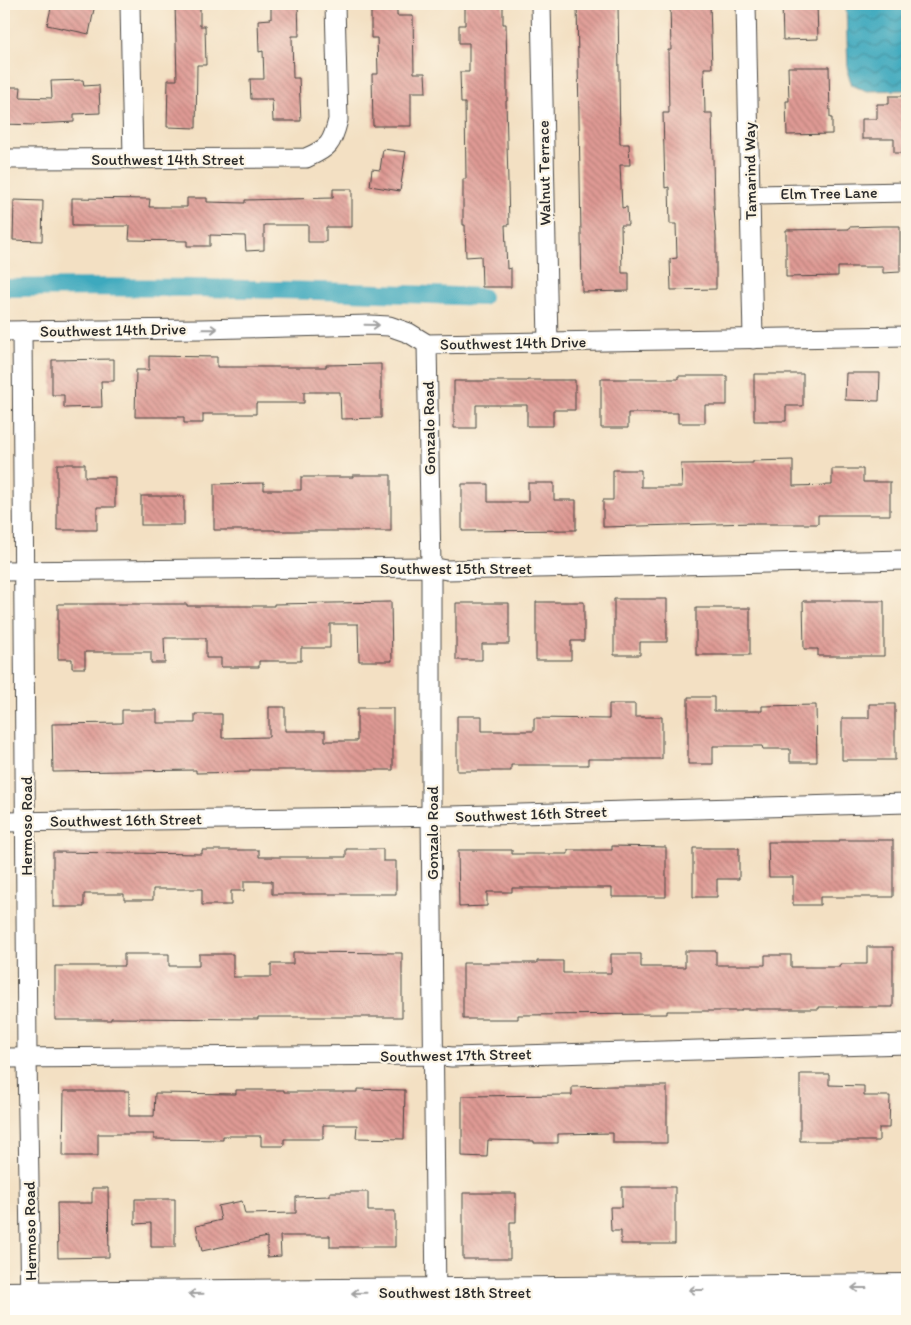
<svg xmlns="http://www.w3.org/2000/svg" width="911" height="1325" viewBox="0 0 911 1325" font-family="Itim,sans-serif">
  <style>
    .water { fill: url(#water-waves); stroke: #346a74 }
    .lines { fill: none; stroke-linecap: round; stroke-linejoin: round }
    .canal { stroke: #3ea9be; stroke-width: 18 }
    .building { fill: url(#building-back-hatch) }
    .street-casing { stroke: #494642; stroke-width: 21 }
    .secondary-casing { stroke: #494642; stroke-width: 30 }
    .street { stroke: #fff; stroke-width: 19 }
    .secondary { stroke: #fff; stroke-width: 28 }
    .oneway { stroke: #a0a0a0 }
    .labels { text-anchor: middle; dominant-baseline: central; stroke-width: 4.5; stroke-linejoin: round; paint-order: stroke }
    .street-label { font-size: 16px; fill: #2b2b2b; stroke: #fcf5e5 }
  </style>
  <defs>
    <pattern id="water-waves" width="16" height="10" patternUnits="userSpaceOnUse" patternTransform="scale(1.25)"><rect width="16" height="10" fill="#3ea9be"/><path d="M0 5q4-4 8 0t8 0" fill="none" stroke="#348a9b"/></pattern>
    <pattern id="building-back-hatch" width="6" height="6" patternUnits="userSpaceOnUse" patternTransform="scale(1.25)"><rect width="6" height="6" fill="#df9a94"/><path d="M-1 5l2 2M0 0l6 6M5-1l2 2" fill="none" stroke="#b57e79"/></pattern>
  </defs>
  <rect width="100%" height="100%" fill="#fcf5e5"/>
  <filter id="ink" filterUnits="userSpaceOnUse"><feTurbulence type="fractalNoise" baseFrequency=".02" numOctaves="2"/><feDisplacementMap in="SourceGraphic" scale="10" xChannelSelector="R" yChannelSelector="G"/><feConvolveMatrix kernelMatrix="1 2 1 2 8 2 1 2 1" color-interpolation-filters="sRGB"/></filter>
  <filter id="wash" filterUnits="userSpaceOnUse"><feTurbulence type="fractalNoise" baseFrequency=".0096" numOctaves="4" result="noise"/><feDisplacementMap in="SourceGraphic" scale="20" xChannelSelector="R" yChannelSelector="G"/><feGaussianBlur stdDeviation="1.12" result="paint"/><feColorMatrix in="noise" values="0 0 0 0 0 0 0 0 0 0 0 0 0 0 0 0 0 1.4 0 .05"/><feComposite in="paint" operator="in"/></filter>
  <g filter="url(#wash)">
    <rect width="100%" height="100%" fill="#f3e0c3"/>
    <polygon class="water" points="846,4 907,4 907,90 866,91 852,85 848,74"/>
    <g class="lines">
      <path class="canal" d="M4,288C163,285 322,290 482,297"/>
    </g>
    <g id="blocks">
      <g class="building">
        <polygon points="52,4 95,4 89,34 47,25"/>
        <polygon points="175,4 200,4 200,26 205,26 206,65 197,65 196,128 167,127 168,80 177,80"/>
        <polygon points="271,4 298,4 299,36 292,36 293,78 299,78 301,121 273,121 272,99 251,99 250,79 264,79 263,51 259,52 258,20 271,19"/>
        <polygon points="371,4 397,4 397,16 413,16 414,73 425,73 426,92 411,92 411,126 373,126 372,74 378,74 377,38 371,38"/>
        <polygon points="465,4 503,4 503,24 506,24 507,73 507,101 506,101 509,225 505,225 507,269 511,268 511,287 482,287 481,256 466,257 465,225 463,225 463,179 466,179 465,103 461,103 460,72 469,72 469,43 459,43 459,25 465,25"/>
        <polygon points="577,4 618,4 620,144 629,144 630,165 620,165 622,208 627,207 628,225 621,225 622,273 629,273 629,291 582,292"/>
        <polygon points="670,4 710,4 712,68 704,68 705,113 712,113 714,206 716,238 716,289 671,290 670,259 677,258 676,224 670,224 669,187 665,188 663,113 669,113 668,50 671,50"/>
        <polygon points="782,4 817,4 818,39 783,40"/>
        <polygon points="788,67 829,67 830,118 832,118 832,134 787,135 786,101 789,101"/>
        <polygon points="83,80 84,86 99,85 100,113 74,114 74,122 35,124 35,125 4,124 4,87 21,87 20,97 52,98 51,81"/>
        <polygon points="889,96 907,96 907,153 894,153 894,139 862,139 862,119 877,119 877,104 889,104"/>
        <polygon points="383,149 406,152 400,191 370,186 372,169 380,170"/>
        <polygon points="333,189 352,189 352,227 326,227 326,242 308,242 308,225 264,225 264,250 246,251 245,236 210,235 210,246 187,246 187,241 129,240 130,226 72,226 72,198 150,199 149,207 187,207 187,198 207,198 207,202 245,203 245,200 333,198"/>
        <polygon points="14,200 43,201 42,241 13,240"/>
        <polygon points="882,226 900,226 900,272 883,273 883,267 838,267 838,276 786,277 786,230 849,229 849,227"/>
        <polygon points="149,356 217,357 217,367 326,367 326,365 381,364 381,418 341,419 340,392 304,392 304,403 256,403 256,414 203,414 203,423 184,423 184,417 135,417 136,370 149,370"/>
        <polygon points="114,359 114,381 101,381 102,407 64,408 64,395 52,395 52,360"/>
        <polygon points="846,373 880,373 879,401 845,400"/>
        <polygon points="754,374 803,374 803,406 786,406 786,421 754,421"/>
        <polygon points="678,376 727,376 727,405 705,405 705,423 678,423 678,413 628,413 628,428 601,428 601,379 678,379"/>
        <polygon points="527,380 575,380 575,410 553,410 553,426 527,426 527,405 476,405 476,428 454,428 454,381 527,381"/>
        <polygon points="793,460 793,486 832,485 832,469 863,469 863,482 890,482 890,515 818,515 818,524 753,524 753,523 603,527 603,500 613,500 613,470 641,470 641,487 682,487 681,464 753,463 753,461"/>
        <polygon points="57,464 85,464 85,477 115,477 115,507 97,507 97,530 57,530"/>
        <polygon points="353,475 391,475 391,531 275,531 275,530 214,530 214,484 264,483 264,490 301,490 301,477 353,477"/>
        <polygon points="528,483 554,483 554,500 576,500 576,530 462,531 462,484 488,484 488,502 528,502"/>
        <rect x="141" y="496" width="43" height="29"/>
        <polygon points="614,599 667,599 667,642 640,642 640,655 614,655"/>
        <polygon points="803,601 884,601 884,656 818,656 818,649 804,649"/>
        <polygon points="391,602 392,661 359,661 358,624 330,624 330,648 301,648 301,661 259,661 259,667 221,667 221,658 206,658 206,638 164,638 165,663 151,663 151,652 85,652 85,668 72,668 72,659 58,659 58,604 187,604 187,606 274,606 274,604"/>
        <polygon points="536,602 584,602 584,641 571,641 571,660 536,660"/>
        <polygon points="456,603 509,603 509,644 482,644 482,660 456,660"/>
        <rect x="696" y="608" width="54" height="47"/>
        <polygon points="688,697 714,697 714,711 762,711 762,706 816,705 817,762 790,762 790,749 763,749 762,746 713,746 713,764 688,764"/>
        <polygon points="609,704 635,704 635,717 662,717 662,759 588,759 588,765 511,765 511,771 457,771 457,716 482,716 482,731 534,731 534,718 609,719"/>
        <polygon points="869,704 895,704 895,760 842,760 842,718 869,718"/>
        <polygon points="269,707 285,707 285,731 325,731 325,741 357,741 357,708 393,708 393,770 250,770 250,772 196,773 196,770 53,772 52,724 122,723 122,710 157,710 157,723 195,723 195,714 222,714 222,738 269,737"/>
        <polygon points="839,840 893,840 893,897 820,897 820,905 793,905 793,877 769,877 768,842 839,842"/>
        <polygon points="612,846 666,847 666,897 612,897 612,888 512,888 512,892 487,892 487,906 459,907 458,850 512,850 512,854 568,854 568,850 612,850"/>
        <polygon points="693,848 739,848 739,879 717,879 717,897 693,897"/>
        <polygon points="346,849 383,849 383,861 396,861 396,894 272,894 272,881 244,881 244,891 231,891 231,905 202,905 202,889 153,889 153,900 124,900 124,894 84,894 84,907 53,907 53,852 202,854 202,850 259,850 259,857 346,857"/>
        <polygon points="867,947 893,947 893,1007 819,1007 819,1009 741,1009 741,1011 667,1011 667,1014 518,1015 518,1019 463,1019 463,963 537,963 537,961 563,961 563,973 611,973 611,954 641,954 641,967 685,967 685,951 716,951 716,965 765,965 765,955 791,955 791,967 840,967 840,964 867,964"/>
        <polygon points="293,952 402,953 402,1017 258,1017 258,1019 111,1018 111,1020 55,1020 55,966 124,966 124,954 169,954 169,966 199,966 199,954 233,954 233,977 271,977 271,964 293,964"/>
        <polygon points="800,1074 829,1074 829,1085 864,1086 864,1096 890,1096 889,1128 879,1128 879,1141 800,1141"/>
        <polygon points="613,1086 667,1086 667,1143 613,1143 613,1133 558,1134 558,1143 534,1143 534,1141 488,1140 487,1157 462,1156 462,1096 572,1095 572,1087"/>
        <polygon points="357,1089 405,1090 404,1139 356,1138 357,1125 323,1125 323,1139 284,1139 284,1146 261,1146 261,1136 223,1136 223,1140 154,1139 154,1134 98,1134 98,1156 63,1156 64,1091 129,1091 129,1116 154,1116 155,1093 236,1094 236,1090 284,1090 284,1092 357,1092"/>
        <polygon points="622,1187 675,1187 675,1244 621,1244 621,1231 611,1231 610,1207 622,1207"/>
        <polygon points="92,1188 108,1188 109,1257 58,1258 57,1203 92,1203"/>
        <polygon points="330,1192 368,1192 368,1211 395,1211 395,1247 330,1247 330,1236 280,1236 281,1256 267,1257 267,1237 202,1251 196,1226 221,1220 218,1206 242,1201 245,1214 296,1213 296,1197 330,1196"/>
        <polygon points="463,1193 516,1193 516,1222 510,1222 510,1259 463,1259"/>
        <polygon points="135,1199 175,1199 175,1247 151,1247 151,1223 135,1224"/>
      </g>
    </g>
  </g>
  <g filter="url(#ink)">
    <use href="#blocks" fill-opacity="0" stroke="#494642" stroke-width="1"/>
    <g class="lines">
      <defs>
        <g id="street">
          <polyline points="130,4 133,159"/>
          <polyline points="541,4 548,342"/>
          <polyline points="746,4 753,339"/>
          <path d="M4,159L306,158C329,148 332,144 338,120L335,4"/>
          <polyline points="750,195 907,192"/>
          <polyline points="4,331 201,329 370,325 389,326 409,333 427,344 907,336"/>
          <polyline points="22,331 27,1058 31,1307"/>
          <polyline points="427,344 431,567 431,816 436,1303"/>
          <polyline points="4,571 431,567 447,570 907,560"/>
          <polyline points="4,822 451,816 907,803"/>
          <polyline points="4,1058 434,1055 452,1057 907,1044"/>
        </g>
        <g id="secondary">
          <polyline points="4,1296 907,1288"/>
          <polyline points="4,1319 907,1312"/>
        </g>
      </defs>
      <use href="#street" class="street-casing"/>
      <use href="#secondary" class="secondary-casing"/>
      <use href="#street" class="street"/>
      <use href="#secondary" class="secondary"/>
    </g>
    <defs><path id="oneway-shaft" d="M-6 0H5M1.5-3L5.5 0L1.5 3" fill="none" stroke-width="1.6" stroke-linecap="round" stroke-linejoin="round" transform="scale(1.25)"/></defs>
    <g class="oneway">
      <use href="#oneway-shaft" transform="translate(372 325) rotate(1)"/>
      <use href="#oneway-shaft" transform="translate(210 329) rotate(-1)"/>
      <use href="#oneway-shaft" transform="translate(859 1288) rotate(180)"/>
      <use href="#oneway-shaft" transform="translate(696 1290) rotate(180)"/>
      <use href="#oneway-shaft" transform="translate(359 1293) rotate(179)"/>
      <use href="#oneway-shaft" transform="translate(196 1294) rotate(179)"/>
    </g>
  </g>
  <g class="labels">
    <g class="street-label">
      <text x="168" y="159">Southwest 14th Street</text>
      <text transform="translate(750 171) rotate(-91)">Tamarind Way</text>
      <text transform="translate(544 173) rotate(-91)">Walnut Terrace</text>
      <text transform="translate(829 193) rotate(-1)">Elm Tree Lane</text>
      <text transform="translate(113 330) rotate(-1)">Southwest 14th Drive</text>
      <text transform="translate(513 343) rotate(-1)">Southwest 14th Drive</text>
      <text transform="translate(429 428) rotate(-91)">Gonzalo Road</text>
      <text x="456" y="568">Southwest 15th Street</text>
      <text transform="translate(531 814) rotate(-2)">Southwest 16th Street</text>
      <text transform="translate(126 820) rotate(-1)">Southwest 16th Street</text>
      <text transform="translate(26 826) rotate(-90)">Hermoso Road</text>
      <text transform="translate(432 833) rotate(-90)">Gonzalo Road</text>
      <text transform="translate(456 1055) rotate(-1)">Southwest 17th Street</text>
      <text transform="translate(30 1231) rotate(-91)">Hermoso Road</text>
      <text x="455" y="1292">Southwest 18th Street</text>
    </g>
  </g>
  <rect width="911" height="1325" fill="none" stroke="#fcf5e5" stroke-width="20"/>
</svg>
